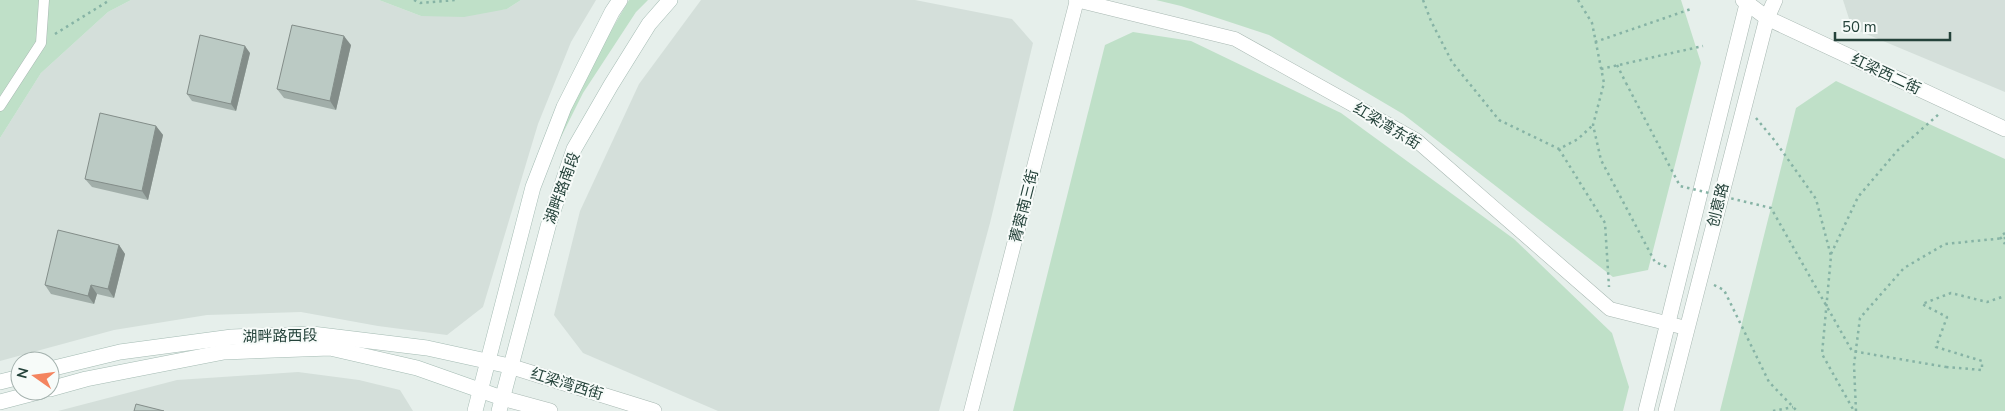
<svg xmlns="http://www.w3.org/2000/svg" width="2005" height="411" viewBox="0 0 2005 411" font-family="'Nunito Sans','Noto Sans SC',sans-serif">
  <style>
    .built { fill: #d4dfda }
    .green { fill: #bfe0c8 }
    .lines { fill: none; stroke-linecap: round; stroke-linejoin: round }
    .pedestrian-casing { stroke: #a8b8b2; stroke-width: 11 }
    .minor-casing { stroke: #a8b8b2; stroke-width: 15 }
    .tertiary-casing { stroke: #a8b8b2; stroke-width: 16 }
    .secondary-casing { stroke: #a4bbb3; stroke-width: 16 }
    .path { stroke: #86b3a5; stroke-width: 2.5; stroke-dasharray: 2.5 4; stroke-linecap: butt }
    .pedestrian { stroke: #fff; stroke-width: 10 }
    .minor { stroke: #fff; stroke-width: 14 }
    .tertiary { stroke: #fff; stroke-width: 15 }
    .secondary { stroke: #fff; stroke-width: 15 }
    .path-bridge { stroke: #86b3a5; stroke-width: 2.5; stroke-dasharray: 2.5 4; stroke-linecap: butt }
    .wall { fill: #a1aea9 }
    .shaded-wall { fill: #838d89 }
    .building { fill: #bbcac4; stroke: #838d89 }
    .labels { text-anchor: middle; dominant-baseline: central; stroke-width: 4; stroke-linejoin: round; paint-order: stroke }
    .street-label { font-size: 15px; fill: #24423a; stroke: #f7fbf9 }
  </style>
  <rect width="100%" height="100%" fill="#e6efeb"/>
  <g class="built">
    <polygon points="131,0 379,0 421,16 507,9 521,0 596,0 571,42 538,124 483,307 447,335 378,326 301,312 207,315 114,330 0,361 0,138 41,73 108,12"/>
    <polygon points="701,0 915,0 1012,19 1033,43 990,223 939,411 718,411 583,353 554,315 580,211 639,84"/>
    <polygon points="1843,0 2005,0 2005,92 1852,28"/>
    <polygon points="298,372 359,380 400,390 413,411 58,411 177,380"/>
  </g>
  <g class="green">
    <polygon points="0,0 131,0 108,12 41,73 0,138"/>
    <polygon points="379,0 521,0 507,9 464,17 421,16"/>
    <polygon points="629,0 648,0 636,12 583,93 544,171 577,89"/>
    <polygon points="1156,0 1681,0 1701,63 1648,270 1613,277 1403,114 1269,35 1181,6"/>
    <polygon points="1133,32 1191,41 1341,113 1514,239 1612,333 1629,387 1623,411 1013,411 1105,45"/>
    <polygon points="1836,81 2005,159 2005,411 1720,411 1796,108"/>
  </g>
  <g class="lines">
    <defs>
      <polyline id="pedestrian" points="0,106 41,43 44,0"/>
      <g id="minor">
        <polyline points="1076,0 1235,39 1416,140 1610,309 1686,328"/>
        <polyline points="971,411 1077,0"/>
      </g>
      <g id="tertiary">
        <polyline points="1743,0 1767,18 2005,129"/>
        <polyline points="509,366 654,411"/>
        <polyline points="502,398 550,411"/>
        <polyline points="1646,411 1748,0"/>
        <polyline points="1666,411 1767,18 1775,0"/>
      </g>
      <g id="secondary">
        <polyline points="50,369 120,352 232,337 312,334 427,348 509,366"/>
        <polyline points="0,382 20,377"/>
        <polyline points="50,389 86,379 224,352 330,348 417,368 502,398"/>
        <polyline points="0,402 42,391"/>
        <polyline points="475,411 533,187 564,107 612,12 620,0"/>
        <polyline points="499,411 549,223 574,149 611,85 649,24 670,0"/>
      </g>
    </defs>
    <use href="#pedestrian" class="pedestrian-casing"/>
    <use href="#minor" class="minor-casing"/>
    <use href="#tertiary" class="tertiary-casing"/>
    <use href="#secondary" class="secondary-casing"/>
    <g class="path">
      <polyline points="414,0 420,3 456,0"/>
      <polyline points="1423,0 1431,21 1452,62 1499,120 1559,149 1578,139 1593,125"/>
      <polyline points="1578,0 1592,23 1604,83 1593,125 1601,160 1655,262 1667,267"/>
      <polyline points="55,34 110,0"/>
      <polyline points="1595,42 1691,9"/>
      <polyline points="1617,65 1626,83"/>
      <polyline points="1601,69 1703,46"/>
      <polyline points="1756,118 1775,141 1816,199 1831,256 1822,354 1854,411"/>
      <polyline points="1559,149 1605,223 1609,287"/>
      <polyline points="2005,233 2000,237 2005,244"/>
      <polyline points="1831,254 1858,197 1897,151 1939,114"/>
      <polyline points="1714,285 1724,290 1769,382 1797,411"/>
      <polyline points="1946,367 1982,370 1982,361 1936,347 1947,317 1922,304 1951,293 1987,302 2005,296"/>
      <polyline points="1773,411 1793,407"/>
      <polyline points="1856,411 1854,365 1860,318 1904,268 1945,244 2005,238"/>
    </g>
    <use href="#pedestrian" class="pedestrian"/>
    <use href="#minor" class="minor"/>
    <use href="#tertiary" class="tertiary"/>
    <use href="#secondary" class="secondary"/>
    <polyline class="path-bridge" points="1626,83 1680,186 1771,208 1852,351 1946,367"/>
  </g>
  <g class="wall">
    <polygon points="351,45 336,110 284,98 277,89"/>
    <polygon points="250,53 236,111 192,101 187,94"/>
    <polygon points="156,126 163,135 148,200 92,187 85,179"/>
    <polygon points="119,245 125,254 114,298 97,294 94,304 51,294 45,285"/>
  </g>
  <g class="shaded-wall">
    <polygon points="344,36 351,45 336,110 330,101"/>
    <polygon points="245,46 250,53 236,111 231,104"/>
    <polygon points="156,126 163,135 148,200 142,191"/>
    <polygon points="119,245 125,254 114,298 108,289"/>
    <polygon points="91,285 97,294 94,304 88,296"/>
  </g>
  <g class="building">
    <polygon points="292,25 344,36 330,101 277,89"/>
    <polygon points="200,35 245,46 231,104 187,94"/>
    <polygon points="100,113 156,126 142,191 85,179"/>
    <polygon points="58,230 119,245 108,289 91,285 88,296 45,285"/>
    <polygon points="136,404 164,411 134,411"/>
  </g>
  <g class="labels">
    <g class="street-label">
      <text transform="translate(1886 74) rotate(25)">红梁西二街</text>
      <text transform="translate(1387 126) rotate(31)">红梁湾东街</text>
      <text transform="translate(562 188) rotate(-70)">湖畔路南段</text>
      <text transform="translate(1718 205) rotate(-76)">创意路</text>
      <text transform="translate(1024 206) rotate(-76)">菁蓉南三街</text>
      <text transform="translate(280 336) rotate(-1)">湖畔路西段</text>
      <text transform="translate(567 384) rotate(17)">红梁湾西街</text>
    </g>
  </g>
  <g transform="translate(35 376) rotate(284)"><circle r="24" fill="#f7fbf9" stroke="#a3b1ad"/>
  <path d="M0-4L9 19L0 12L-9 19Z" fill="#f4845f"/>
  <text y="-8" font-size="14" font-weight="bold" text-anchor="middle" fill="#24423a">N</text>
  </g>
  <path d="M1835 32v8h115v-8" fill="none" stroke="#24423a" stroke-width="2.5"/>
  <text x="1842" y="32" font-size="15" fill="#24423a" stroke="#f7fbf9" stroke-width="4" paint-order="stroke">50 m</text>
</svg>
